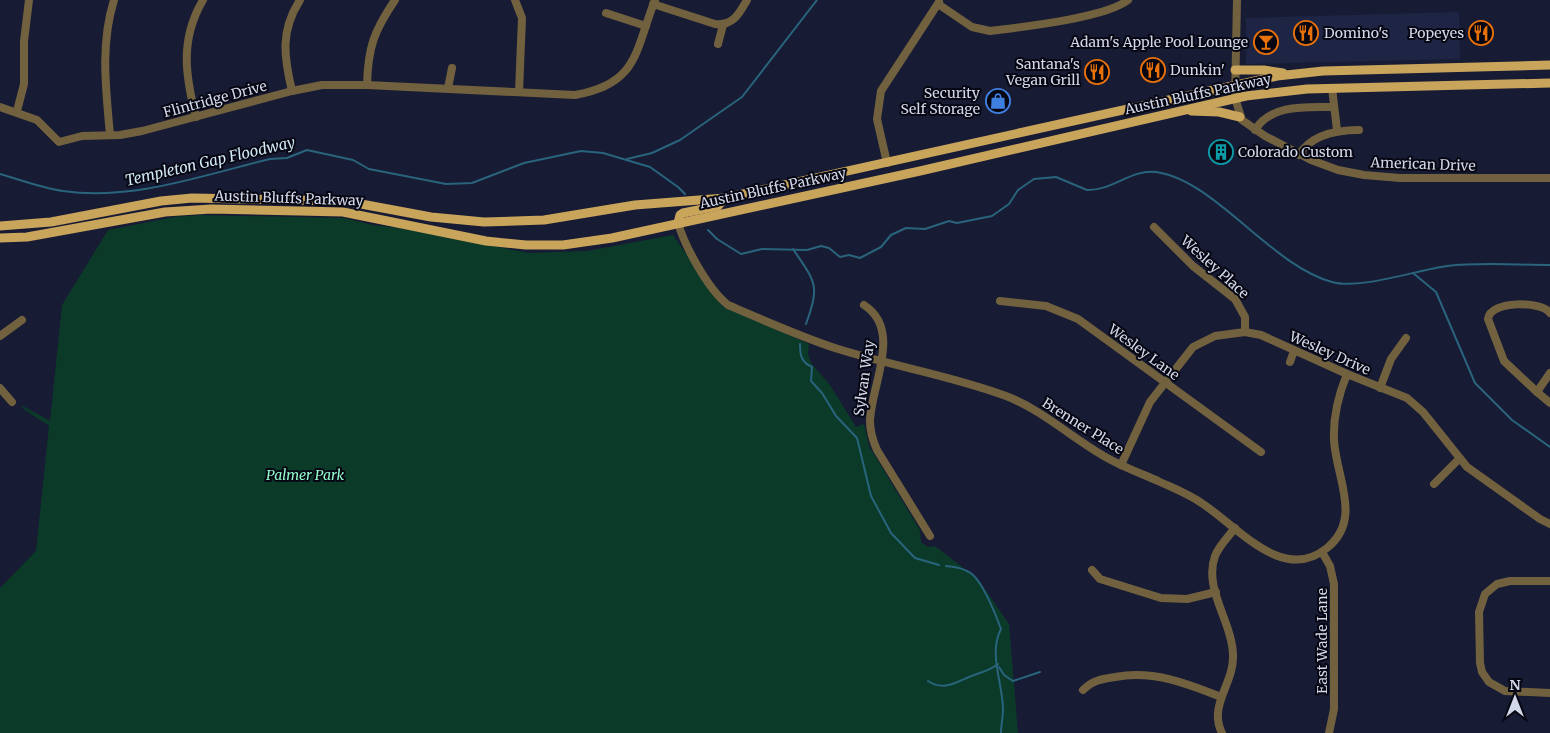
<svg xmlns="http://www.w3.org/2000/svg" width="1550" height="733" viewBox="0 0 1550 733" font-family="Merriweather,serif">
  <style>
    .built { fill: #1e2443 }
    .green { fill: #0b3a29 }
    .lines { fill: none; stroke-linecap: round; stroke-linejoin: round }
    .stream { stroke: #29647c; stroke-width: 2 }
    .minor { stroke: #72613f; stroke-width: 8 }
    .major { stroke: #c9a45b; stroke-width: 9 }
    .labels { text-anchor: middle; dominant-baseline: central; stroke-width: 4; stroke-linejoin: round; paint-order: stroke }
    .poi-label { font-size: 14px; fill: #d3d8e9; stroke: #060712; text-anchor: end }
    .street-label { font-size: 14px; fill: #d3d8e9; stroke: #060712 }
    .park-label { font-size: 14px; font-style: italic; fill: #93fdce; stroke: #060712 }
    .water-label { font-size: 15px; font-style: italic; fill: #d0e8f3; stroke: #060712 }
  </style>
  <rect width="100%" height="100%" fill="#171b34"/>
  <polygon class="built" points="1459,12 1460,59 1246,64 1246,18"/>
  <polygon class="green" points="201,215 344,218 373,225 399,228 529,253 587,251 673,235 722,306 809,344 808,354 811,363 830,385 856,427 864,424 869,446 920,530 921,542 928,547 935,546 978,579 1009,624 1018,733 0,733 0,588 36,551 49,426 22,408 23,406 50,421 62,305 108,230 174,217"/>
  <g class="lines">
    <g class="stream">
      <polyline points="627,159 652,153 680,140 742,97 817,0"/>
      <path d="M0,174C21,180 42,188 63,191C133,201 203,175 270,159L287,158L307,150L353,160L369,169L446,184L472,183L524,163L581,151L603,153L650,167L678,187L685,194"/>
      <path d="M708,230L717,239L741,254L762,249L807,250L821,246L829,248L840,257L849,255L860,258L881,247L891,235L906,228L925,229L949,221L957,223L992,216L1009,204L1018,190L1034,179L1056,177L1087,190C1112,191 1131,169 1156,172C1215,180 1270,265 1332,282C1359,290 1417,270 1447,266C1481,262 1516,265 1550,265"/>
      <path d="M793,249C816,283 820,285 806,324"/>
      <polyline points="1413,273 1436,292 1475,383 1512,420 1550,447"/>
      <path d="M800,344C800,355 801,362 812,367L811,381L822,393L836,416L857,438L871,496L891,533L915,558L939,565"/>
      <path d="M946,566C955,567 964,568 972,574C983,583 996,615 1001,629C988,654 1003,683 1003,710C1003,717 1001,725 1001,733"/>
      <polyline points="999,667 1004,675 1013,681 1040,672"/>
      <path d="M928,681C943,691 955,683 969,677C980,672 988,672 998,664"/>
    </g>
    <g class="minor">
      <polyline points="515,0 522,18 519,92"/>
      <polyline points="1237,0 1235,98 1242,120 1265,136 1311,160 1338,170 1364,175 1400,178 1550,178"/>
      <path d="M653,4L715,24C733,26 739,14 747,0"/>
      <path d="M938,4L972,27L990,31C1021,27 1106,18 1128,0"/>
      <polyline points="606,13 646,26"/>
      <polyline points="718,44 723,25"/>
      <path d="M367,85C368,47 374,31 395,0"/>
      <polyline points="448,88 452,68"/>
      <polyline points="1332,88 1337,130"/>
      <path d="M292,91C284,57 280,31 300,0"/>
      <path d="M0,107L37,120L59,142L82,136L120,135L142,131L292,91L322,85H367L575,95C639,84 635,50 655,0"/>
      <polyline points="17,111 24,84 24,41 29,0"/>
      <path d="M196,117C185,75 180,39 203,0"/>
      <path d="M1255,130C1271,104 1305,107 1333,107"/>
      <path d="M110,135C106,89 100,45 114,0"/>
      <path d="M1299,155C1311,135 1337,130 1359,130"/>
      <polyline points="887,163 877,119 881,91 939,2"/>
      <path d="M678,223C685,247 708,289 728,305C763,320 799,336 835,348C891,366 950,375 1006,396C1045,411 1075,441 1111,460C1126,468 1142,474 1158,481C1173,488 1189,494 1203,504C1238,527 1283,584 1327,548C1363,519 1336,478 1334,440C1333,417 1338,396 1347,374"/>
      <polyline points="1154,227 1193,266 1235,299 1245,317 1245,332"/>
      <polyline points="1000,301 1046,306 1078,319 1261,452"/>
      <path d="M864,305C903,330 871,385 870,421C870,431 873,441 877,450L930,536"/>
      <path d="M1550,313C1542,301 1490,300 1488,319L1504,361L1537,392L1550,373"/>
      <polyline points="0,336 22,320"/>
      <polyline points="1290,362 1294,351"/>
      <polyline points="0,388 12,402"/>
      <polyline points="1380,388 1391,359 1406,338"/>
      <polyline points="1537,392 1550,403"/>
      <polyline points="1121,465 1150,402 1193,347 1215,336 1245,332 1261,335 1347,374 1407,398 1423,412 1467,467 1540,519 1550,524"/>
      <polyline points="1434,484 1459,459"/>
      <polyline points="1322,552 1330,566 1334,584 1334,709 1329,733"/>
      <polyline points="1092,570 1100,579 1161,598 1187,599 1216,592"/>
      <polyline points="1550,581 1510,581 1497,584 1485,594 1479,612 1480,663 1482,672 1489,682 1505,691 1550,693"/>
      <path d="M1083,690C1093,680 1102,679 1115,677C1153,670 1186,683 1221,697"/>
      <path d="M1222,733C1208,706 1234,683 1233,656C1233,623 1203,589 1215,556C1219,546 1228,537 1235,528"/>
    </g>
    <g class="major">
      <polyline points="1235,70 1264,70 1283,73"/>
      <polyline points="1191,111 1219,112 1240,117"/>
      <polyline points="678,223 680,215 683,213 718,206 725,198"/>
      <polyline points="0,226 51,222 161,201 192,198 345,201 431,217 484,222 544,220 635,205 725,198 1277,76 1323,71 1550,65"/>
      <polyline points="0,238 27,237 165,212 211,209 343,212 486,241 526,245 563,245 612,238 920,171 1246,96 1307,89 1550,83"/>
    </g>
  </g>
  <defs>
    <symbol id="restaurant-ring" viewBox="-11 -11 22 22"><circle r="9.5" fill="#060712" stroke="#e8710a" stroke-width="1.5"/><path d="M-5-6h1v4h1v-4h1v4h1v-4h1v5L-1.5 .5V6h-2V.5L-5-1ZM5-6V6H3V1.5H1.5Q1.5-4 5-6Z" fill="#e8710a"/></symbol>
    <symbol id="bar-ring" viewBox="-11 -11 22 22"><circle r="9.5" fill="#060712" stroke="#e8710a" stroke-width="1.5"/><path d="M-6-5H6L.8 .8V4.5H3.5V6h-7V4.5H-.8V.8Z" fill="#e8710a"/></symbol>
    <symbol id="shop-ring" viewBox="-11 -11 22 22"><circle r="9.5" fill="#060712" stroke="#3f7fe0" stroke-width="1.5"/><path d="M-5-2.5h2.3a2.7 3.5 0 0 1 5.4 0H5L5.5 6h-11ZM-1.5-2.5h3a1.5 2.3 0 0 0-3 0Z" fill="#3f7fe0"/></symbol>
    <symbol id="building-ring" viewBox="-11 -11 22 22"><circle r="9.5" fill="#060712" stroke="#0f9aa8" stroke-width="1.5"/><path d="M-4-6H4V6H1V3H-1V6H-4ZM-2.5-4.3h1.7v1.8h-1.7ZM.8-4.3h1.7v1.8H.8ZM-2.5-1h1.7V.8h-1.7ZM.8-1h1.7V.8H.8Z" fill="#0f9aa8"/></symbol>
  </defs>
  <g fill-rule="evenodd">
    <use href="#restaurant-ring" x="1292" y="19" width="28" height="28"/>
    <use href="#restaurant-ring" x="1467" y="19" width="28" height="28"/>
    <use href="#bar-ring" x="1252" y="28" width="28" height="28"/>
    <use href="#restaurant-ring" x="1139" y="56" width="28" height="28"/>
    <use href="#restaurant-ring" x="1083" y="58" width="28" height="28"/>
    <use href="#shop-ring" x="984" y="87" width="28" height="28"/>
    <use href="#building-ring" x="1207" y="138" width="28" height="28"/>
  </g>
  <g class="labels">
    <g class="poi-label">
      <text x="1324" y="33" text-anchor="start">Domino's</text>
      <text x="1464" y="33">Popeyes</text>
      <text x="1248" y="42">Adam's Apple Pool Lounge</text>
      <text x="1080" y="64">Santana's<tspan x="1080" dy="16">Vegan Grill</tspan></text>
      <text x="1170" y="70" text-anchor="start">Dunkin'</text>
      <text x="980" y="93">Security<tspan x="980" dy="16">Self Storage</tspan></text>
      <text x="1238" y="152" text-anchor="start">Colorado Custom</text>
    </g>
    <g class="street-label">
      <text transform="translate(1198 94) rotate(-12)">Austin Bluffs Parkway</text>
      <text transform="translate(215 99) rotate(-15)">Flintridge Drive</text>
      <text transform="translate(1423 164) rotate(2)">American Drive</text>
      <text transform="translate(773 188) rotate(-12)">Austin Bluffs Parkway</text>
      <text transform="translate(289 198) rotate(2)">Austin Bluffs Parkway</text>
      <text transform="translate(1215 267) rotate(42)">Wesley Place</text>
      <text transform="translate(1144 352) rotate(36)">Wesley Lane</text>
      <text transform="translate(1330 353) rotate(24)">Wesley Drive</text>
      <text transform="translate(864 378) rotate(-82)">Sylvan Way</text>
      <text transform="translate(1083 426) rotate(32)">Brenner Place</text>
      <text transform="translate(1322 641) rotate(-90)">East Wade Lane</text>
    </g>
    <g class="park-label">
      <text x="305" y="475">Palmer Park</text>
    </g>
    <g class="water-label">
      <text transform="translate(210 161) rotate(-13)">Templeton Gap Floodway</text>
    </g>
  </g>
  <g transform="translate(1515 698)" stroke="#060712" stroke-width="4" paint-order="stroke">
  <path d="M0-4L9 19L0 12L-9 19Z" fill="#d3d8e9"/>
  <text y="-8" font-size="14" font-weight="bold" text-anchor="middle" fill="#d3d8e9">N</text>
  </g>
</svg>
